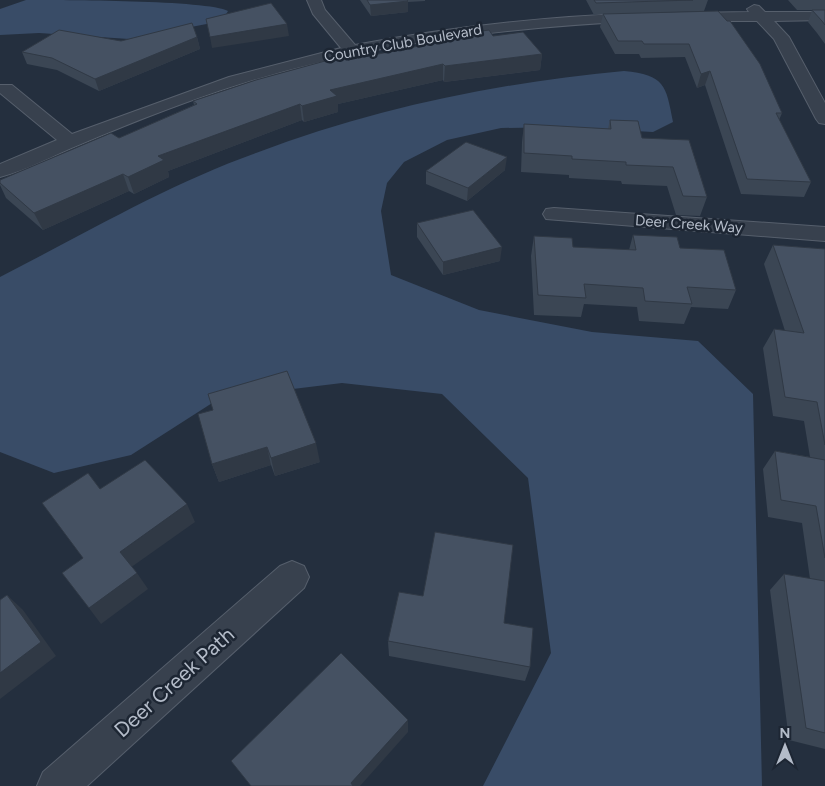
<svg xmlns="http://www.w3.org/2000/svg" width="825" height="786" viewBox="0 0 825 786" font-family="Figtree,sans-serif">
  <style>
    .water { fill: #394c67 }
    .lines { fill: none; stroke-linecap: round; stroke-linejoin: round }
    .minor-casing { stroke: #565f6c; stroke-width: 2 }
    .minor { fill: #38414e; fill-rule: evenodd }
    .wall { fill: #3b4654 }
    .shaded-wall { fill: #303945 }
    .building { fill: #455162; stroke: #303945 }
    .labels { text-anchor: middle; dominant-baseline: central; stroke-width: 5; stroke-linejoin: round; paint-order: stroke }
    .far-street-label { font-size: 15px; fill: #b4bcc9; stroke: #1d2633 }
    .near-street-label { font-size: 21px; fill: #b4bcc9; stroke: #1d2633 }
  </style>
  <rect width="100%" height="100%" fill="#242f3e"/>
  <g class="water">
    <path d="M26,0C61,0 208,0 228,11L222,21L129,39L39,33L0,35V9Z"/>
    <path d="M624,71C665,75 666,85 673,122L653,132L562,127L501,128L447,140L404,162L387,183L381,211L391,275L479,310L592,332L698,341L753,394L762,786H483L551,653L528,478L442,394L342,383L220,398L131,455L54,473L0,452V277C84,234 167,185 256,153C376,108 496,83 624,71Z"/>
  </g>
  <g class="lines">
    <defs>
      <g id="minor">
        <path d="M307,0H321L325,10L355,45C449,27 543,17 639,13L646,17L639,21C504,28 369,43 240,84C186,101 133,122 81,144C54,155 27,170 0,177V164L57,140L0,93V85H12L72,134L229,77L341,48L313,14Z"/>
        <polygon points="754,5 759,6 765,12 825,12 825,20 774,21 789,37 825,103 825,124 819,123 816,119 774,39 757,21 687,21 680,17 687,13 749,12 747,9"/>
        <polygon points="554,208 825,227 825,241 546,219 543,214 546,209"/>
        <polygon points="292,561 304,566 309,577 304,588 87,786 37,786 43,772 280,566"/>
      </g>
    </defs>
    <use href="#minor" class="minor-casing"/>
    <use href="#minor" class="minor"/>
  </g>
  <g class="wall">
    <polygon points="360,0 425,0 425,1 408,2 408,12 371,16"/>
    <polygon points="586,0 708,0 704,11 651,13 782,113 779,120 811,182 804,197 741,194 705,85 697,88 685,57 641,58 639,54 615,54 600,27 603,14 594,15"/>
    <polygon points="788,0 825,0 825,44 817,33 808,22 812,10 813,10 797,10"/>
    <polygon points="493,36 542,54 540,70 444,82 443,80 338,104 338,112 304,122 302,120 168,171 169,177 134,194 129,191 43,230 6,198 0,185 0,180 119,138 194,105 193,101 348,60 420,46 420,40"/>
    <polygon points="197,37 200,49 99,91 57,70 27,64 22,52 121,41"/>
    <polygon points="610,120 642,138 707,197 700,216 676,215 667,186 622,184 621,181 569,178 569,175 521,172 522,142 524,124 608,129"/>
    <polygon points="505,170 467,201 426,184 426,171"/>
    <polygon points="417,223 500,261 443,275 417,237"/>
    <polygon points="633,235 680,248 736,290 728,309 691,307 684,324 639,321 637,307 584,304 581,317 534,315 531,256 534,236 573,247 629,250"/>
    <polygon points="773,245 825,249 825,749 789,740 770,590 784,574 810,579 802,523 768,517 763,469 775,451 810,457 804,421 773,416 763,348 774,329 785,331 764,264"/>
    <polygon points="213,410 320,462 275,476 271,465 219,482 212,464"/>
    <polygon points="388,641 530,667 525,681 389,656"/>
  </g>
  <g class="shaded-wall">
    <polygon points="408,1 408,12 371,16 370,5"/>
    <polygon points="287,24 289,36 212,48 210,37"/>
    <polygon points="197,37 200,49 99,91 95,79"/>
    <polygon points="542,54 540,70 444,82 445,66"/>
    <polygon points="443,64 443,80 338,104 338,112 304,122 302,106 330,90"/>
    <polygon points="710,71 705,85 697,88 701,74"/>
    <polygon points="300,104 302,120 168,171 169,177 134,194 128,177 158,156"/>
    <polygon points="507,157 505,170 467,201 468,188"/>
    <polygon points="123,174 129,191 43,230 34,213"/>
    <polygon points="502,247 500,261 443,275 443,262"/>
    <polygon points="316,443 320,462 275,476 271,458"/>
    <polygon points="267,447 271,465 219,482 212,464"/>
    <polygon points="187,504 195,522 130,568 120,552"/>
    <polygon points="137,573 148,589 101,624 89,608"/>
    <polygon points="7,595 23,610 56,656 0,699 0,673"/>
    <polygon points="408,720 408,732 360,786 352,786 351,783"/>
  </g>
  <g class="building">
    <polygon points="367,0 407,0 408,1 370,5"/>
    <polygon points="594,0 693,0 596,3"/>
    <polygon points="271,3 287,24 210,37 206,19"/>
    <polygon points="812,10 825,10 825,25 822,21"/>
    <polygon points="718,11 727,21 730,21 760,64 782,113 776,113 811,182 747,179 710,71 701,74 689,44 644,44 642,41 618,41 603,14"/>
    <polygon points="192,23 197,37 95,79 52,58 22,52 59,30 121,41"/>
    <polygon points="489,30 493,36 523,32 542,54 445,66 443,64 330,90 337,96 302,106 300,104 158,156 164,160 128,177 123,174 34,213 0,183 0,180 111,133 119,138 197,104 193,101 256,80 325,61 344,56 348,60 424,45 420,40"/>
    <polygon points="610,120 638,121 642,138 689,140 707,197 683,196 673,167 626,165 626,162 572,159 572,156 524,153 524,124 611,129"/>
    <polygon points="466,142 507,157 468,188 426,171"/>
    <polygon points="473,210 502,247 443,262 417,223"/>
    <polygon points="633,235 677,237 680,248 724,250 736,290 687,287 692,304 645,301 643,288 584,284 586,298 538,295 534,236 572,238 573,247 636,250"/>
    <polygon points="773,245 825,249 825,445 817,402 785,397 774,329 804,333"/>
    <polygon points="287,371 316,443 271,458 267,447 212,464 198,414 213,410 208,394"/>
    <polygon points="775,451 825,460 825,558 816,506 781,500"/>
    <polygon points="145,460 187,504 120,552 137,573 89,608 62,573 83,558 42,503 88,473 100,489"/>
    <polygon points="435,532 513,545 504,623 533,628 530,667 388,641 399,592 423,596"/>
    <polygon points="784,574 825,581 825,733 806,728"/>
    <polygon points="7,595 41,642 0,673 0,600"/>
    <polygon points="341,653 408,720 351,783 353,786 251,786 231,761"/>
  </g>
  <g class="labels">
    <g class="far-street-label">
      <text transform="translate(403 43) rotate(-10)">Country Club Boulevard</text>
      <text transform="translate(689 224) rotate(4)">Deer Creek Way</text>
    </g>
    <g class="near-street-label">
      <text transform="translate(174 682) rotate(-42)">Deer Creek Path</text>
    </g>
  </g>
  <g transform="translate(785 746)" stroke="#1d2633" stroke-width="4" paint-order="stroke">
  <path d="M0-4L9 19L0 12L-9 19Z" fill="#b4bcc9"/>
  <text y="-8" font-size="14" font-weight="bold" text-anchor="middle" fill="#b4bcc9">N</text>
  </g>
</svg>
